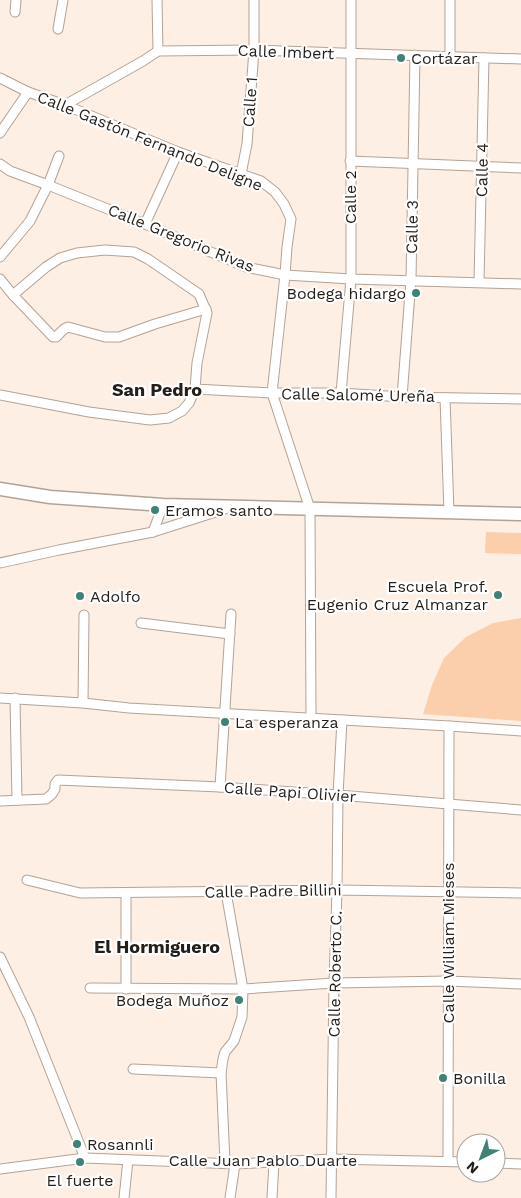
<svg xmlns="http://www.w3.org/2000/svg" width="521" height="1198" viewBox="0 0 521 1198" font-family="'Work Sans',sans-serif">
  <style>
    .green { fill: #fbceac }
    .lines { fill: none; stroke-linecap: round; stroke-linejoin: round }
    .street-casing { stroke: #b3a396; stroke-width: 11 }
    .secondary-casing { stroke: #b3a396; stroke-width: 15 }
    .street { stroke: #fff; stroke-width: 9 }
    .secondary { stroke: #fff; stroke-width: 12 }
    .poi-dot { fill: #3f8276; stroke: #fff; stroke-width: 2 }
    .labels { text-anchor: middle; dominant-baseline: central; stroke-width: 4.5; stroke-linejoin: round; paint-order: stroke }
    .street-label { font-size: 16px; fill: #241e19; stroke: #fff }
    .poi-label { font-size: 16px; fill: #241e19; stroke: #fff; text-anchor: start }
    .neighbourhood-label { font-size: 18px; font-weight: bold; fill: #241e19; stroke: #fff }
  </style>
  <rect width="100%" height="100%" fill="#fdefe4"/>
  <g class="green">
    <polygon points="486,532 521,533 521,554 485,553"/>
    <polygon points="521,618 521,721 423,714 432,685 444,658 466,637 493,623"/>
  </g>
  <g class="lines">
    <defs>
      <g id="street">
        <polyline points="157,0 158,51"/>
        <polyline points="450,0 450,56"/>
        <polyline points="15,12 16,0"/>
        <polyline points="58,29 63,0"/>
        <polyline points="0,78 28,92 65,105 178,152 261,181 275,192 284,204 291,219 287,247 285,275 272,393 310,509 311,718"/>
        <polyline points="65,105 143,61 158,51 254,50 521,59"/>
        <polyline points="0,133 28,92"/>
        <polyline points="350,161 521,168"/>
        <polyline points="0,164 10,171 48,185 145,224 246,267 285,275 351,279 521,284"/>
        <polyline points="241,174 247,144 254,50 254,0"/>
        <polyline points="145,224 178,152"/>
        <polyline points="0,257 30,221 48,185 59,156"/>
        <polyline points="0,279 13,295 53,337 56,337 64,329 68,327 105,337 119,337 155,324 206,309"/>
        <polyline points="479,282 484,58"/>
        <polyline points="195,389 272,393 341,393 402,397 521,399"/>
        <polyline points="341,393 351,279 351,0"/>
        <polyline points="0,395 89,412 150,420 169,418 182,411 189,403 195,389 197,363 207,313 199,294 148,259 134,252 105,250 77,253 60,258 46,267 13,295"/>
        <polyline points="402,397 411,280 415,55"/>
        <polyline points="445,398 449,512"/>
        <polyline points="153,532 225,509"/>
        <polyline points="0,563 59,550 153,532 163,505"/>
        <polyline points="141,623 230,634"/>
        <polyline points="0,698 83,703 129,708 449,726 521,731"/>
        <polyline points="15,698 17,800"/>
        <polyline points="83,703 84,615"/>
        <polyline points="220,787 231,614"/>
        <polyline points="0,801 46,799 52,794 55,789 55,784 58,780 220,787 338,795 521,810"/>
        <polyline points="27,880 80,893 337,890 521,893"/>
        <polyline points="126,893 126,989"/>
        <polyline points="0,957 29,1017 85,1158"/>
        <polyline points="90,988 243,989 334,983 448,981 521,984"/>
        <polyline points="133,1069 221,1073"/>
        <polyline points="448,1161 449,726"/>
        <polyline points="225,1163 221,1073 223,1059 225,1052 234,1041 242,1017 243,989 226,892"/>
        <polyline points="496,1163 521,1164"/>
        <polyline points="0,1169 85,1158 235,1164 332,1159 466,1162"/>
        <polyline points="124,1198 128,1160"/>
        <polyline points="230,1198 235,1164"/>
        <polyline points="272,1198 274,1162"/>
        <polyline points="331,1198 334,983 337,890 338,795 342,720"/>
      </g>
      <polyline id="secondary" points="0,489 50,497 163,505 521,514"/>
    </defs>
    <use href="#street" class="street-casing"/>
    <use href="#secondary" class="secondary-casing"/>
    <use href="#street" class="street"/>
    <use href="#secondary" class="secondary"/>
  </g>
  <g class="poi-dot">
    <circle cx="401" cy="58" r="5"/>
    <circle cx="416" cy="293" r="5"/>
    <circle cx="155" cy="510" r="5"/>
    <circle cx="498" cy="595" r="5"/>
    <circle cx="80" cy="596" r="5"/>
    <circle cx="225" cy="722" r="5"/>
    <circle cx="239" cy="1000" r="5"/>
    <circle cx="443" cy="1078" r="5"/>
    <circle cx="77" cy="1144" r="5"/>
    <circle cx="80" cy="1162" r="5"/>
  </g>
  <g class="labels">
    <g class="street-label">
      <text transform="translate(286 52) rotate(2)">Calle Imbert</text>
      <text transform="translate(250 102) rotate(-86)">Calle 1</text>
      <text transform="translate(150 141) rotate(22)">Calle Gastón Fernando Deligne</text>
      <text transform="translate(482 170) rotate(-89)">Calle 4</text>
      <text transform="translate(350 197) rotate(-90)">Calle 2</text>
      <text transform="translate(412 227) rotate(-89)">Calle 3</text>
      <text transform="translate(181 238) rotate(22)">Calle Gregorio Rivas</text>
      <text transform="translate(358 395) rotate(1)">Calle Salomé Ureña</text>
      <text transform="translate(290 792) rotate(4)">Calle Papi Olivier</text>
      <text transform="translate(273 891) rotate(-1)">Calle Padre Billini</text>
      <text transform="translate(448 943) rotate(-90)">Calle William Mieses</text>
      <text transform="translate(335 974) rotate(-89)">Calle Roberto C.</text>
      <text x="263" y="1160">Calle Juan Pablo Duarte</text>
    </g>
    <g class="poi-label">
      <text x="411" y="58">Cortázar</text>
      <text x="406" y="293" text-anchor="end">Bodega hidargo</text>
      <text x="165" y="510">Eramos santo</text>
      <text x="488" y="586" text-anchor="end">Escuela Prof.<tspan x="488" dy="18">Eugenio Cruz Almanzar</tspan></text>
      <text x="90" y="596">Adolfo</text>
      <text x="235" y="722">La esperanza</text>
      <text x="229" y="1000" text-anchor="end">Bodega Muñoz</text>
      <text x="453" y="1078">Bonilla</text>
      <text x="87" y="1144">Rosannli</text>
      <text x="80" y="1180" text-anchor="middle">El fuerte</text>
    </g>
    <g class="neighbourhood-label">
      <text x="157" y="389">San Pedro</text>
      <text x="157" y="946">El Hormiguero</text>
    </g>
  </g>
  <g transform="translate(481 1158) rotate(222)"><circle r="24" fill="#ffffff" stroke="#a7a5a3"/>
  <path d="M0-4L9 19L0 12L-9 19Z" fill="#3f8276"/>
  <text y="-8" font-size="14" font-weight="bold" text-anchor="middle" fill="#241e19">N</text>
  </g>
</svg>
